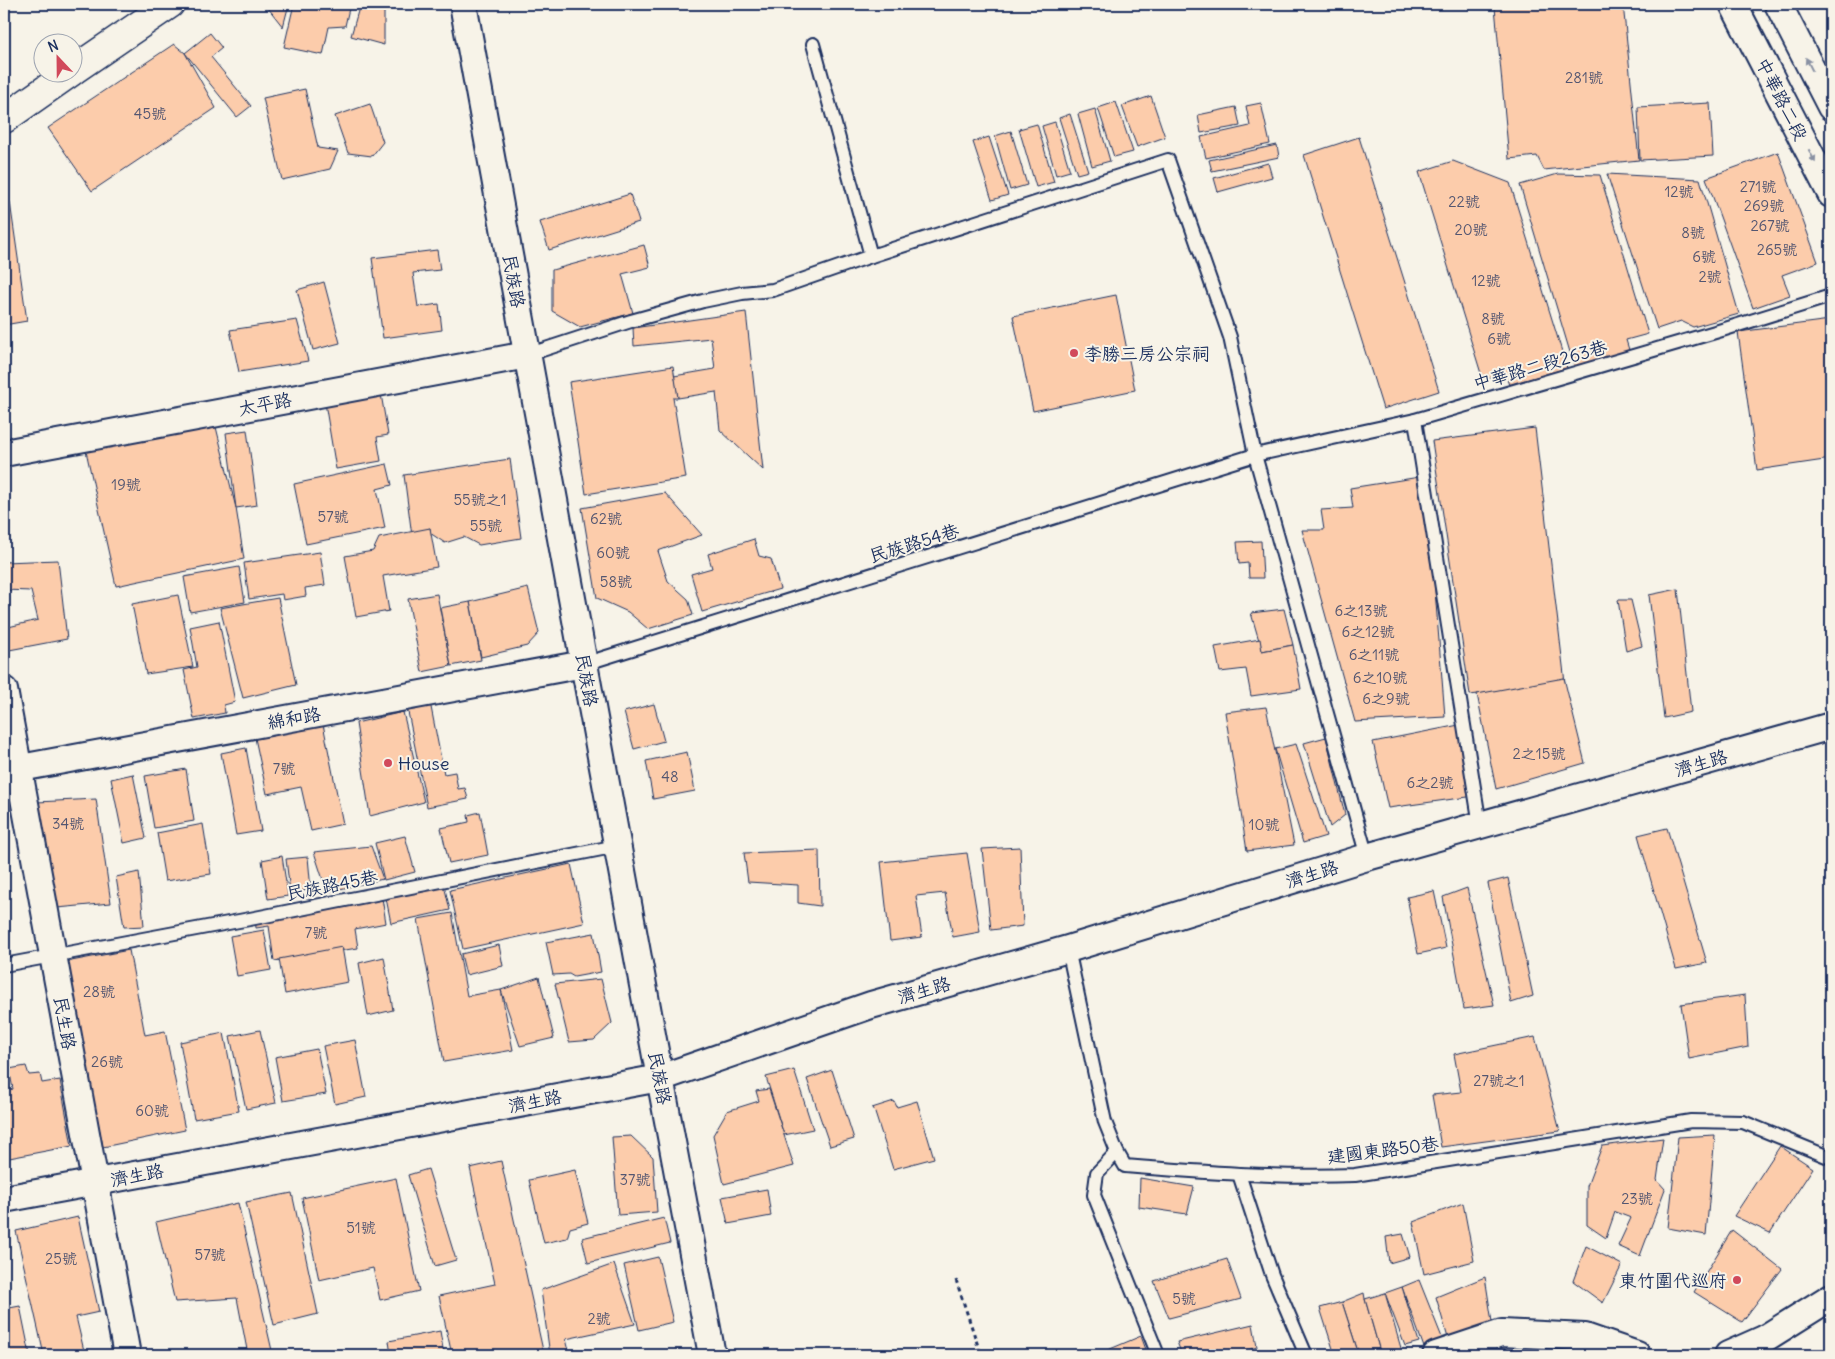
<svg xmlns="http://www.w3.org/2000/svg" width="1835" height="1359" viewBox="0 0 1835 1359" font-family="Delius,'LXGW WenKai TC',sans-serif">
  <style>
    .building { fill: #fcccab; stroke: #1b2f5e }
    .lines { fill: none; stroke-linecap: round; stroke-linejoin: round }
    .service-casing { stroke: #1b2f5e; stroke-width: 16 }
    .minor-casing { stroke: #1b2f5e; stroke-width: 30 }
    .secondary-casing { stroke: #1b2f5e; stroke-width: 31 }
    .path { stroke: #1b2f5e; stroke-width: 3; stroke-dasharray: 4 4; stroke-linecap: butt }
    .service { stroke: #f7f3e8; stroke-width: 12 }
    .minor { stroke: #f7f3e8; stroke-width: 26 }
    .secondary { stroke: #f7f3e8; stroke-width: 28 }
    .oneway { fill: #8991a3 }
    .poi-dot { fill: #d1495b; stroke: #f7f3e8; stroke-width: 2 }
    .labels { text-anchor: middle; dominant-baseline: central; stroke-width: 4; stroke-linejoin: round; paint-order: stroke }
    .number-label { font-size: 15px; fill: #535671 }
    .street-label { font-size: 18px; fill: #1b2f5e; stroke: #f7f3e8 }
    .poi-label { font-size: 18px; fill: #1b2f5e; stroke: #f7f3e8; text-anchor: start }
  </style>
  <rect width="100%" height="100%" fill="#f7f3e8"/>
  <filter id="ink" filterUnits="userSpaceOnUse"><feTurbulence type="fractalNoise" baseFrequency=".02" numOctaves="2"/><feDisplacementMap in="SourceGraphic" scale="10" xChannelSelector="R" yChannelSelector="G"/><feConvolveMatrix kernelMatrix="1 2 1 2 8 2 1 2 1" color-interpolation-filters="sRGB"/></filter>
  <g filter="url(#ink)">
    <g class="building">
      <polygon points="265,4 289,4 283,27"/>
      <polygon points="294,4 350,4 345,26 329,27 323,55 284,47"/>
      <polygon points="360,4 384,4 384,45 351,36"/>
      <polygon points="1528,4 1623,4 1639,160 1544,170 1537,156 1509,159 1495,7"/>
      <polygon points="210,33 222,48 211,57 251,106 237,117 185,53"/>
      <polygon points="174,44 185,53 216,108 92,191 48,128"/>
      <polygon points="305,89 318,148 338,151 330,169 282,180 263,98"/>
      <polygon points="1151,96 1165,137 1137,147 1122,106"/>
      <polygon points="1116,102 1133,152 1114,157 1098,108"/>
      <polygon points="1261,103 1270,144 1206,158 1201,137 1250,126 1246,106"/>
      <polygon points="1710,103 1713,156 1640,160 1638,107"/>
      <polygon points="370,104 383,142 372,156 348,153 335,116"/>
      <polygon points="1236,107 1240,126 1201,133 1198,115"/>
      <polygon points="1095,109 1110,161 1092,166 1078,114"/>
      <polygon points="1070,114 1088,171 1077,174 1059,118"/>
      <polygon points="1055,122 1070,171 1056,175 1042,126"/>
      <polygon points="1037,124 1054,182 1036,187 1019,129"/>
      <polygon points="1011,131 1027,185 1010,190 995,136"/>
      <polygon points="989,137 1008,195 992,200 973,142"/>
      <polygon points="1359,137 1439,391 1383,409 1304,155"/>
      <polygon points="1277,145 1279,157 1212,171 1209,160"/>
      <polygon points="1778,152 1818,262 1782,275 1790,295 1753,308 1706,178"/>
      <polygon points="1453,161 1510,183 1567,368 1509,385 1505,374 1483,380 1419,172"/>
      <polygon points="1268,163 1272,177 1218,192 1214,178"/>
      <polygon points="1558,174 1600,175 1648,334 1626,340 1630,353 1575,369 1520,185"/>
      <polygon points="1607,174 1700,179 1739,314 1693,327 1681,321 1657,329"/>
      <polygon points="630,194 639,222 549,250 540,222"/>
      <polygon points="10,202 27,321 4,325 4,203"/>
      <polygon points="644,245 650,267 622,274 633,313 580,327 552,311 552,270"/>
      <polygon points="437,250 440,270 413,273 418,307 439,304 442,330 383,338 372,258"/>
      <polygon points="324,282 340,343 313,350 297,290"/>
      <polygon points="1116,295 1135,390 1033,411 1013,316"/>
      <polygon points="746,312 763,470 720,430 716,392 678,398 674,376 715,369 711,338 634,346 633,328"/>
      <polygon points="297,320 308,361 239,372 230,330"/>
      <polygon points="1830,320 1831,459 1757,470 1738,332"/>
      <polygon points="673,366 678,398 673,398 686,478 586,494 569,382"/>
      <polygon points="380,388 388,435 377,437 381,461 336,469 324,397"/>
      <polygon points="215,423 236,508 244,559 116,586 86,451"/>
      <polygon points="1535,428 1565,683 1470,695 1432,441"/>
      <polygon points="247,430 257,505 236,508 226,433"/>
      <polygon points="510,459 521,538 479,545 464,537 445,543 430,533 430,528 412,536 404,475"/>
      <polygon points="387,464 392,485 377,489 385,528 306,544 294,484"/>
      <polygon points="1426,476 1445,717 1355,722 1302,530 1324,530 1321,510 1353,508 1350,488"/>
      <polygon points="665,493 702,535 658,551 668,581 688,599 693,615 648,629 628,612 597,598 582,508"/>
      <polygon points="430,528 437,567 383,576 389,611 356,617 345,556 373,551 379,538"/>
      <polygon points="754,539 759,556 771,559 780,589 702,612 691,574 712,568 708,554"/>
      <polygon points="1261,541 1263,578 1249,578 1248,563 1239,564 1237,542"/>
      <polygon points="320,552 325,585 305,588 306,596 283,600 282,594 249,599 244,563"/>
      <polygon points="58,560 67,639 4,651 4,628 38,620 31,591 4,590 4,562"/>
      <polygon points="239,567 245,602 190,612 184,577"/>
      <polygon points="528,588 539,633 527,646 481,657 470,602"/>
      <polygon points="1678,589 1691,712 1664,718 1649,595"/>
      <polygon points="437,594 451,666 422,672 408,599"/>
      <polygon points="178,595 193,667 146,674 132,604"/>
      <polygon points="278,598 296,685 243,698 220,608"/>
      <polygon points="1618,600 1631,600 1642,646 1626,651"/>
      <polygon points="470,602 481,660 451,666 440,608"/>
      <polygon points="1284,609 1293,645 1262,651 1251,613"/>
      <polygon points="219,621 235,702 224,705 225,713 194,719 184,670 197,667 190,627"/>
      <polygon points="1260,639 1262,651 1293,645 1301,689 1251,696 1246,669 1220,672 1215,647"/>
      <polygon points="1564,678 1585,763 1496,789 1477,694"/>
      <polygon points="430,702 444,774 455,772 458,789 465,788 468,799 427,807 407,707"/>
      <polygon points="654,704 664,741 634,749 624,712"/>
      <polygon points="1266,707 1294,845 1247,851 1225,712"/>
      <polygon points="403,712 424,802 370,816 356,723"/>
      <polygon points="323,724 343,824 311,831 301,787 267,794 255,738"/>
      <polygon points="1459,725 1475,796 1388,808 1373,742"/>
      <polygon points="1326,737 1345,815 1330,827 1304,743"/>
      <polygon points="1296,744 1326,836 1303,843 1275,749"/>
      <polygon points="246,748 261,831 236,835 221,753"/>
      <polygon points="687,752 695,791 653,799 646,761"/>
      <polygon points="186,769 194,821 154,828 145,776"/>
      <polygon points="133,774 146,838 124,843 111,779"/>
      <polygon points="96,799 111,903 57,908 37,802"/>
      <polygon points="480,812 488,855 449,863 441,828 469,822 468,815"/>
      <polygon points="203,824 211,874 165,881 157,833"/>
      <polygon points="1667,828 1707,963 1676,969 1638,835"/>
      <polygon points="405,836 415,872 384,880 375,843"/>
      <polygon points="4,840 9,871 4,872"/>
      <polygon points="371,846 383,879 327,892 314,852"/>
      <polygon points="1020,847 1023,926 991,930 982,849"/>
      <polygon points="819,850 820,906 798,903 798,885 748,882 744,853"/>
      <polygon points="967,853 980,932 953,937 945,893 916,896 922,937 890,941 881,862"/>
      <polygon points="282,856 288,896 268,899 262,860"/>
      <polygon points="308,857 311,890 290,892 286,859"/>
      <polygon points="571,864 584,923 463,949 450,890"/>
      <polygon points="139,872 144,926 124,927 116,877"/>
      <polygon points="1508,878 1533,996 1511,1003 1488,883"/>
      <polygon points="444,885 450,910 391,923 386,898"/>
      <polygon points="1467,888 1494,1005 1464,1009 1443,897"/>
      <polygon points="1434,891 1446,948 1418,954 1407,897"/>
      <polygon points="382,898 386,923 355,929 358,948 274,961 269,926 256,928 255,918"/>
      <polygon points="452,913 467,996 501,990 513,1050 444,1062 418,919"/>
      <polygon points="264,930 271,970 237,976 230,936"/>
      <polygon points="594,933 601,972 574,977 569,974 553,975 546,942"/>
      <polygon points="499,945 503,966 466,975 461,954"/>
      <polygon points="342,947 348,982 285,994 279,959"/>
      <polygon points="129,950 145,1035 165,1031 185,1130 103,1147 66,962"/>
      <polygon points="384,957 393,1010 368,1016 359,963"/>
      <polygon points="539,977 554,1038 520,1046 501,990"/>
      <polygon points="601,979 612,1023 594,1040 569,1042 555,984"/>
      <polygon points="1745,995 1748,1047 1689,1059 1681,1004"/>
      <polygon points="260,1030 276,1103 246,1109 230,1036"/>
      <polygon points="224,1033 239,1111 194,1119 180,1042"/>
      <polygon points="1535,1037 1560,1131 1441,1147 1432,1095 1461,1092 1454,1054"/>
      <polygon points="355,1040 366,1097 335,1104 323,1046"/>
      <polygon points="317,1049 326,1094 283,1101 275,1057"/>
      <polygon points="26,1066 29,1075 40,1074 42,1083 60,1080 72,1146 4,1159 4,1092 13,1089 9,1069"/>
      <polygon points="794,1070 813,1129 784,1135 766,1077"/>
      <polygon points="832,1070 854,1139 830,1146 807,1079"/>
      <polygon points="769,1089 794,1166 724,1184 713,1135 727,1111 759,1101 756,1091"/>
      <polygon points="894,1101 897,1107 917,1101 934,1158 893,1169 875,1113 872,1108"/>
      <polygon points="1715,1135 1706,1235 1668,1228 1678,1137"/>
      <polygon points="631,1136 653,1157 657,1212 618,1215 612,1137"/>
      <polygon points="1663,1138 1657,1180 1665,1189 1640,1256 1618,1246 1631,1218 1615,1212 1606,1238 1587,1225 1587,1186 1602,1146"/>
      <polygon points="1780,1146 1813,1168 1770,1233 1734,1216"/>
      <polygon points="501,1161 544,1355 452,1355 439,1296 495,1284 470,1168"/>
      <polygon points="428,1169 456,1260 435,1266 408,1175"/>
      <polygon points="575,1170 588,1223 570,1228 567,1238 544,1243 529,1180"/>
      <polygon points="396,1178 419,1291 380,1300 373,1268 319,1280 302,1198"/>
      <polygon points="1140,1178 1194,1187 1187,1214 1139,1207"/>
      <polygon points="767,1189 771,1216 728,1224 722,1197"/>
      <polygon points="292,1193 318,1314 274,1325 246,1202"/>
      <polygon points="238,1203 273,1355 248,1355 237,1298 175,1302 156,1222"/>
      <polygon points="1463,1203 1474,1261 1424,1274 1413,1222"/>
      <polygon points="78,1217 99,1312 76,1317 85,1355 44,1355 16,1231"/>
      <polygon points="664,1218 670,1243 588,1263 582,1238"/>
      <polygon points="1732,1230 1782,1269 1742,1322 1694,1292"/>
      <polygon points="1403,1234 1410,1257 1389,1263 1386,1237"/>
      <polygon points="1586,1246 1622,1265 1603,1303 1573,1281"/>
      <polygon points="658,1257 673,1322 639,1330 624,1265"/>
      <polygon points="1227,1259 1241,1299 1169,1318 1154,1281"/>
      <polygon points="614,1264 635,1324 566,1339 570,1355 550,1355 541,1290"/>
      <polygon points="1485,1277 1492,1322 1448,1338 1436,1297"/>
      <polygon points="1419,1280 1445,1345 1426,1353 1402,1287"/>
      <polygon points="1402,1287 1419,1342 1405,1346 1385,1293"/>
      <polygon points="1364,1293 1365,1299 1381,1355 1359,1355 1342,1302"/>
      <polygon points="1385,1293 1403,1355 1381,1355 1365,1299"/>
      <polygon points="1342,1302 1359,1355 1335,1355 1320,1308"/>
      <polygon points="20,1306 30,1355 4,1355 4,1309"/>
      <polygon points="1253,1324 1257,1347 1232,1355 1182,1355 1177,1342"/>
      <polygon points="440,1331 444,1355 391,1355 389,1341"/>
      <polygon points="1141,1336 1148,1355 1096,1355"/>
    </g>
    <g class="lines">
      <defs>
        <g id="service">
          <polyline points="813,44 871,256"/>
          <polyline points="527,355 631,321 703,301 742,293 773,290 871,256 1168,160 1230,337 1255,455 1367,857"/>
          <polyline points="1415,420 1480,825"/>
          <polyline points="584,664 1255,455 1415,420 1722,330 1831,296"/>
          <path d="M1068,949L1105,1122L1117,1152L1125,1166C1201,1172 1278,1178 1355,1175L1691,1121L1743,1122L1831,1158"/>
          <polyline points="4,965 255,918 617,846"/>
          <polyline points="1117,1152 1097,1173 1094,1195 1158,1355"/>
          <polyline points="1239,1174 1272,1275 1306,1355"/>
        </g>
        <g id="minor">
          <polyline points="463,4 660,1078 712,1355"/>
          <polyline points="1733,4 1831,194"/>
          <polyline points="1778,4 1831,107"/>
          <polyline points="4,453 527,355"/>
          <polyline points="4,690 127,1355"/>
          <polyline points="4,771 584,664"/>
          <polyline points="4,1199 660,1078 871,1005 1068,949 1367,857 1831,726"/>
          <polyline points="1436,1355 1502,1333 1585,1337 1637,1355"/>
          <polyline points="1728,1355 1764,1339 1831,1297"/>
        </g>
        <g id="secondary">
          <polyline points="72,71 170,4"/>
          <polyline points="4,119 71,72"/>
        </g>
      </defs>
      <use href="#service" class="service-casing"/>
      <use href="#minor" class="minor-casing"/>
      <use href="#secondary" class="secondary-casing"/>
      <polyline class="path" points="956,1280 981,1355"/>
      <use href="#service" class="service"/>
      <use href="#minor" class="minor"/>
      <use href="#secondary" class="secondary"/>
    </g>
    <defs><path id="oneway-solid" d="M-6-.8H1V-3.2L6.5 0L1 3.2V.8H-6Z" transform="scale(1.25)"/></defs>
    <g class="oneway">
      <use href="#oneway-solid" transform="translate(1809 64) rotate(-117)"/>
      <use href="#oneway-solid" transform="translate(1812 156) rotate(63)"/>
    </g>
  </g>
  <g class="poi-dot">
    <circle cx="1074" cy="353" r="5"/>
    <circle cx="388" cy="763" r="5"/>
    <circle cx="1737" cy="1280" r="5"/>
  </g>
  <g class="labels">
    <g class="number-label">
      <text x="1584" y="77">281號</text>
      <text x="150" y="113">45號</text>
      <text x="1758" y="186">271號</text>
      <text x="1679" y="191">12號</text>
      <text x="1464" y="201">22號</text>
      <text x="1764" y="205">269號</text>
      <text x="1770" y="225">267號</text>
      <text x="1471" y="229">20號</text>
      <text x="1693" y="232">8號</text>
      <text x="1777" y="249">265號</text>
      <text x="1704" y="256">6號</text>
      <text x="1710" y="276">2號</text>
      <text x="1486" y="280">12號</text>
      <text x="1493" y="318">8號</text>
      <text x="1499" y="338">6號</text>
      <text x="126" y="484">19號</text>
      <text x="480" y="499">55號之1</text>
      <text x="333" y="516">57號</text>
      <text x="606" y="518">62號</text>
      <text x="486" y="525">55號</text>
      <text x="613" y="552">60號</text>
      <text x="616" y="581">58號</text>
      <text x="1361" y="610">6之13號</text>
      <text x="1368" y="631">6之12號</text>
      <text x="1374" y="654">6之11號</text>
      <text x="1380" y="677">6之10號</text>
      <text x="1386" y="698">6之9號</text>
      <text x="1539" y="753">2之15號</text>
      <text x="284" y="768">7號</text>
      <text x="670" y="776">48</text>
      <text x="1430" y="782">6之2號</text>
      <text x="68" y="823">34號</text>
      <text x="1264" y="824">10號</text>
      <text x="316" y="932">7號</text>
      <text x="99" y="991">28號</text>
      <text x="107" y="1061">26號</text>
      <text x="1499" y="1080">27號之1</text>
      <text x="152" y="1110">60號</text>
      <text x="635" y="1179">37號</text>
      <text x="1637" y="1198">23號</text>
      <text x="361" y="1227">51號</text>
      <text x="210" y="1254">57號</text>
      <text x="61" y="1258">25號</text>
      <text x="1184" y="1298">5號</text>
      <text x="599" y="1318">2號</text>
    </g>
    <g class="street-label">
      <text transform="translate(1782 99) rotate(63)">中華路二段</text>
      <text transform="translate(514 281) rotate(80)">民族路</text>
      <text transform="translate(1540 365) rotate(-16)">中華路二段263巷</text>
      <text transform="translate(265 404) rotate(-11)">太平路</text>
      <text transform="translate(914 543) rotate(-17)">民族路54巷</text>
      <text transform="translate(587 680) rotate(80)">民族路</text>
      <text transform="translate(294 718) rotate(-10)">綿和路</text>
      <text transform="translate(1701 763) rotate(-16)">濟生路</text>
      <text transform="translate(1312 874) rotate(-17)">濟生路</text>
      <text transform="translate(332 885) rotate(-11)">民族路45巷</text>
      <text transform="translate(924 990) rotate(-16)">濟生路</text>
      <text transform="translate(65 1023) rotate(80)">民生路</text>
      <text transform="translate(660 1078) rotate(79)">民族路</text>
      <text transform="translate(535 1101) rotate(-11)">濟生路</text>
      <text transform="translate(1383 1150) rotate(-7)">建國東路50巷</text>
      <text transform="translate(137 1175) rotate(-11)">濟生路</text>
    </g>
    <g class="poi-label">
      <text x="1084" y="353">李勝三房公宗祠</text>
      <text x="398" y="763">House</text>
      <text x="1727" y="1280" text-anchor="end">東竹圍代巡府</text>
    </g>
  </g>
  <rect width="1835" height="1359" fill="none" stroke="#f7f3e8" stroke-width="20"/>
  <rect x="10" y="10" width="1815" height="1339" fill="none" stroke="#1b2f5e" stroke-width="2" filter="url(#ink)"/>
  <g transform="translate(58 58) rotate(338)"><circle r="24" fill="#f7f3e8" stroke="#9fa5b1"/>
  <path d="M0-4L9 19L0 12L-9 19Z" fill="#d1495b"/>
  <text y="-8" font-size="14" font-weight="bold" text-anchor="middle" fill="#1b2f5e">N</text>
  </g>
</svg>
